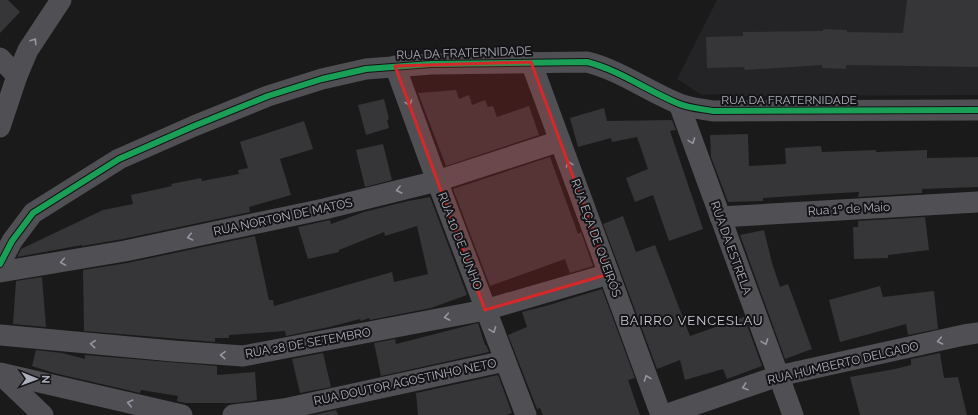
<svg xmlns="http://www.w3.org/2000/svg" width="978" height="415" viewBox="0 0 978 415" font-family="Raleway,sans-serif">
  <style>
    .built { fill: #242426 }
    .building { fill: #363638 }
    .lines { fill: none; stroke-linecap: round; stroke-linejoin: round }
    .street { stroke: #505054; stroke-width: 21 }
    .cycleway-casing { stroke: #141416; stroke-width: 8 }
    .cycleway { stroke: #1a9f57; stroke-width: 6 }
    .oneway { stroke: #9596a0 }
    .marked { fill: #d62828; fill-opacity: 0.2; stroke: #d62828; stroke-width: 3; stroke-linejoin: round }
    .labels { text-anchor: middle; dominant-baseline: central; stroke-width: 4; stroke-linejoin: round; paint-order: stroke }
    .street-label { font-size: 12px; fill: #acadba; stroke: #141416 }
    .neighbourhood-label { font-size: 13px; letter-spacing: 1px; fill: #cdcdd6; stroke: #141416 }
  </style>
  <rect width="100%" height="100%" fill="#1a1a1a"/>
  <polygon class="built" points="717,0 978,0 978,95 741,96 724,94 702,95 677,79"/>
  <g class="building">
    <polygon points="0,0 8,0 20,12 0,33"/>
    <polygon points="907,0 978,0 978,67 846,65 846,69 822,68 822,65 745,70 744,67 707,68 706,37 743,36 743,32 823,31 823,29 847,30 847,32 903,33"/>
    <polygon points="456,90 459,99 469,95 472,105 485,100 488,107 493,106 497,117 529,106 539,135 446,166 418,93"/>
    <polygon points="384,99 389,119 387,120 389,128 366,135 358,105"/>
    <polygon points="604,108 607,121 672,120 676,130 670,131 703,229 669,241 653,195 635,202 626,178 648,169 637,137 612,142 611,138 578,147 570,118"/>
    <polygon points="304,121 313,149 280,159 291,195 249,207 250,212 123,239 82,246 82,245 17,257 21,249 103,210 133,204 131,195 172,186 171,184 201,178 202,181 239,174 238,170 248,168 240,142"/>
    <polygon points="748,134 749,166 786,164 785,148 821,146 822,152 876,150 876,152 927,150 927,158 978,157 978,187 922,189 922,193 858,197 859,192 823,194 763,198 763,201 728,202 711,157 710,135"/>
    <polygon points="383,144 392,180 365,187 356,150"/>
    <polygon points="550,157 578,234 581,232 593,266 570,273 565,259 490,286 453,189"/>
    <polygon points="430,197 467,295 431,308 370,320 369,318 361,321 360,319 329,327 286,336 285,331 229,335 229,338 215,338 215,342 84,331 83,270 127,263 255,236 269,300 273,300 274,306 392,272 394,282 428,274 417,226 385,236 384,232 339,250 339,252 308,259 298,227 330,220 331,224 364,212 408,201"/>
    <polygon points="623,216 636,252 655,245 690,336 744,317 762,366 727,379 723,369 685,380 680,360 657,369 603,224"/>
    <polygon points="925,217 929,250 888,255 888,258 854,259 853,227 858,227 858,221"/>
    <polygon points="764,230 772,263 780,287 788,284 812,349 785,359 740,235"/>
    <polygon points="42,277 46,327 13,324 16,281"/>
    <polygon points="880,286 883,297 934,291 938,329 908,335 906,324 840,342 829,300"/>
    <polygon points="602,289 635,378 628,380 640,415 543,415 540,408 537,409 508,335 527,327 522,312 549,305"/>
    <polygon points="478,323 485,345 486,345 489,352 381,376 374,343 395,339 396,344"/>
    <polygon points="36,350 62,353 85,359 85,355 217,366 217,375 255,372 257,400 235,403 185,403 177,401 178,396 141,390 140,393 54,373 32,366"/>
    <polygon points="323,353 331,387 300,393 292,359"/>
    <polygon points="940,353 944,378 958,377 967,415 860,415 850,377 895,369 911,365 911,359"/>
    <polygon points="498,375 512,413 507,415 418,415 416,393"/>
    <polygon points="336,410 338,415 313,415"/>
  </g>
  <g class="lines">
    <g class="street">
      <polyline points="0,58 17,76"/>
      <polyline points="531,62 661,415"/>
      <polyline points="395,66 437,181 526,415"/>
      <polyline points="679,104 793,415"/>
      <polyline points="0,127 17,76 28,50 61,0"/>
      <polyline points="720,217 978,202"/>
      <path d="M0,264L12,241L33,213L119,159L194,126L268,96L322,79L366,69L431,64L587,62C619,70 646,90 677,103C688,108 702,109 713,111L978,110"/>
      <polyline points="0,272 125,251 324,209 437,181 560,141"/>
      <polyline points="0,335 173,351 243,356 485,310 609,274"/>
      <polyline points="0,373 182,415"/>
      <polyline points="0,374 43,415"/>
      <polyline points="233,415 284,409 505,361"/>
      <polyline points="665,415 778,376 964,335 978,333"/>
    </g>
    <defs>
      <path id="cycleway" d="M0,264L12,241L33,213L119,159L194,126L268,96L322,79L366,69L431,64L587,62C619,70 646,90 677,103C688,108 702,109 713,111L978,110"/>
    </defs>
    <use href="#cycleway" class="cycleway-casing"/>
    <use href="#cycleway" class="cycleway"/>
  </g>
  <defs><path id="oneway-chevron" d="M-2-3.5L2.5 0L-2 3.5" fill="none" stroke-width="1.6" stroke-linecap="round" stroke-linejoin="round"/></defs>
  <g class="oneway">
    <use href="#oneway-chevron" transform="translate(34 41) rotate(-56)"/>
    <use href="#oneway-chevron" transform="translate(409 103) rotate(70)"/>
    <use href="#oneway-chevron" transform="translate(692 141) rotate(70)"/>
    <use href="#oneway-chevron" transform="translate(569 164) rotate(-110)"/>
    <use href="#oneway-chevron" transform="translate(399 190) rotate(166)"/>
    <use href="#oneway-chevron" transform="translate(190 237) rotate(168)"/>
    <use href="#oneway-chevron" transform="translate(63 262) rotate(170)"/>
    <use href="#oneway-chevron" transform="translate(447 317) rotate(169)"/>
    <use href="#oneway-chevron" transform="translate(493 330) rotate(69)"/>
    <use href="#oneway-chevron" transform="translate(940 341) rotate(168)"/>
    <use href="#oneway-chevron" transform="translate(765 342) rotate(70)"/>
    <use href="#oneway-chevron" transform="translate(93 344) rotate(-175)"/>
    <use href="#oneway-chevron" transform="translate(223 355) rotate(-176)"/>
    <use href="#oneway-chevron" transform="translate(647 378) rotate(-110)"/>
    <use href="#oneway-chevron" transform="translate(745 387) rotate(161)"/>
    <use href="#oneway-chevron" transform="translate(130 403) rotate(-167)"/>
  </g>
  <path class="marked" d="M531,62L609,274L485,310L395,66Z"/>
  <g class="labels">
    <g class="street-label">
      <text transform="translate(464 53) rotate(-2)">RUA DA FRATERNIDADE</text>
      <text x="789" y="100">RUA DA FRATERNIDADE</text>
      <text transform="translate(849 209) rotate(-3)">Rua 1º de Maio</text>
      <text transform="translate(283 217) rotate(-12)">RUA NORTON DE MATOS</text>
      <text transform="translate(596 238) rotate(70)">RUA EÇA DE QUEIRÓS</text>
      <text transform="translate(460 241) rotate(69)">RUA 10 DE JUNHO</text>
      <text transform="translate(731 248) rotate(70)">RUA DA ESTRELA</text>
      <text transform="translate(308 343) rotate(-10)">RUA 28 DE SETEMBRO</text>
      <text transform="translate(843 363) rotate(-13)">RUA HUMBERTO DELGADO</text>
      <text transform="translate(405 382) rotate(-12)">RUA DOUTOR AGOSTINHO NETO</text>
    </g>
    <g class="neighbourhood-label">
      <text x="692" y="320">BAIRRO VENCESLAU</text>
    </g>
  </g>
  <g transform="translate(36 379) rotate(91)" stroke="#141416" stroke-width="3" paint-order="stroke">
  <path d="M0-3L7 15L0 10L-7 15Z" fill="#acadba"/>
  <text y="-6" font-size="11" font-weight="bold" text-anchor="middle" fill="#acadba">N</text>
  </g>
</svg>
